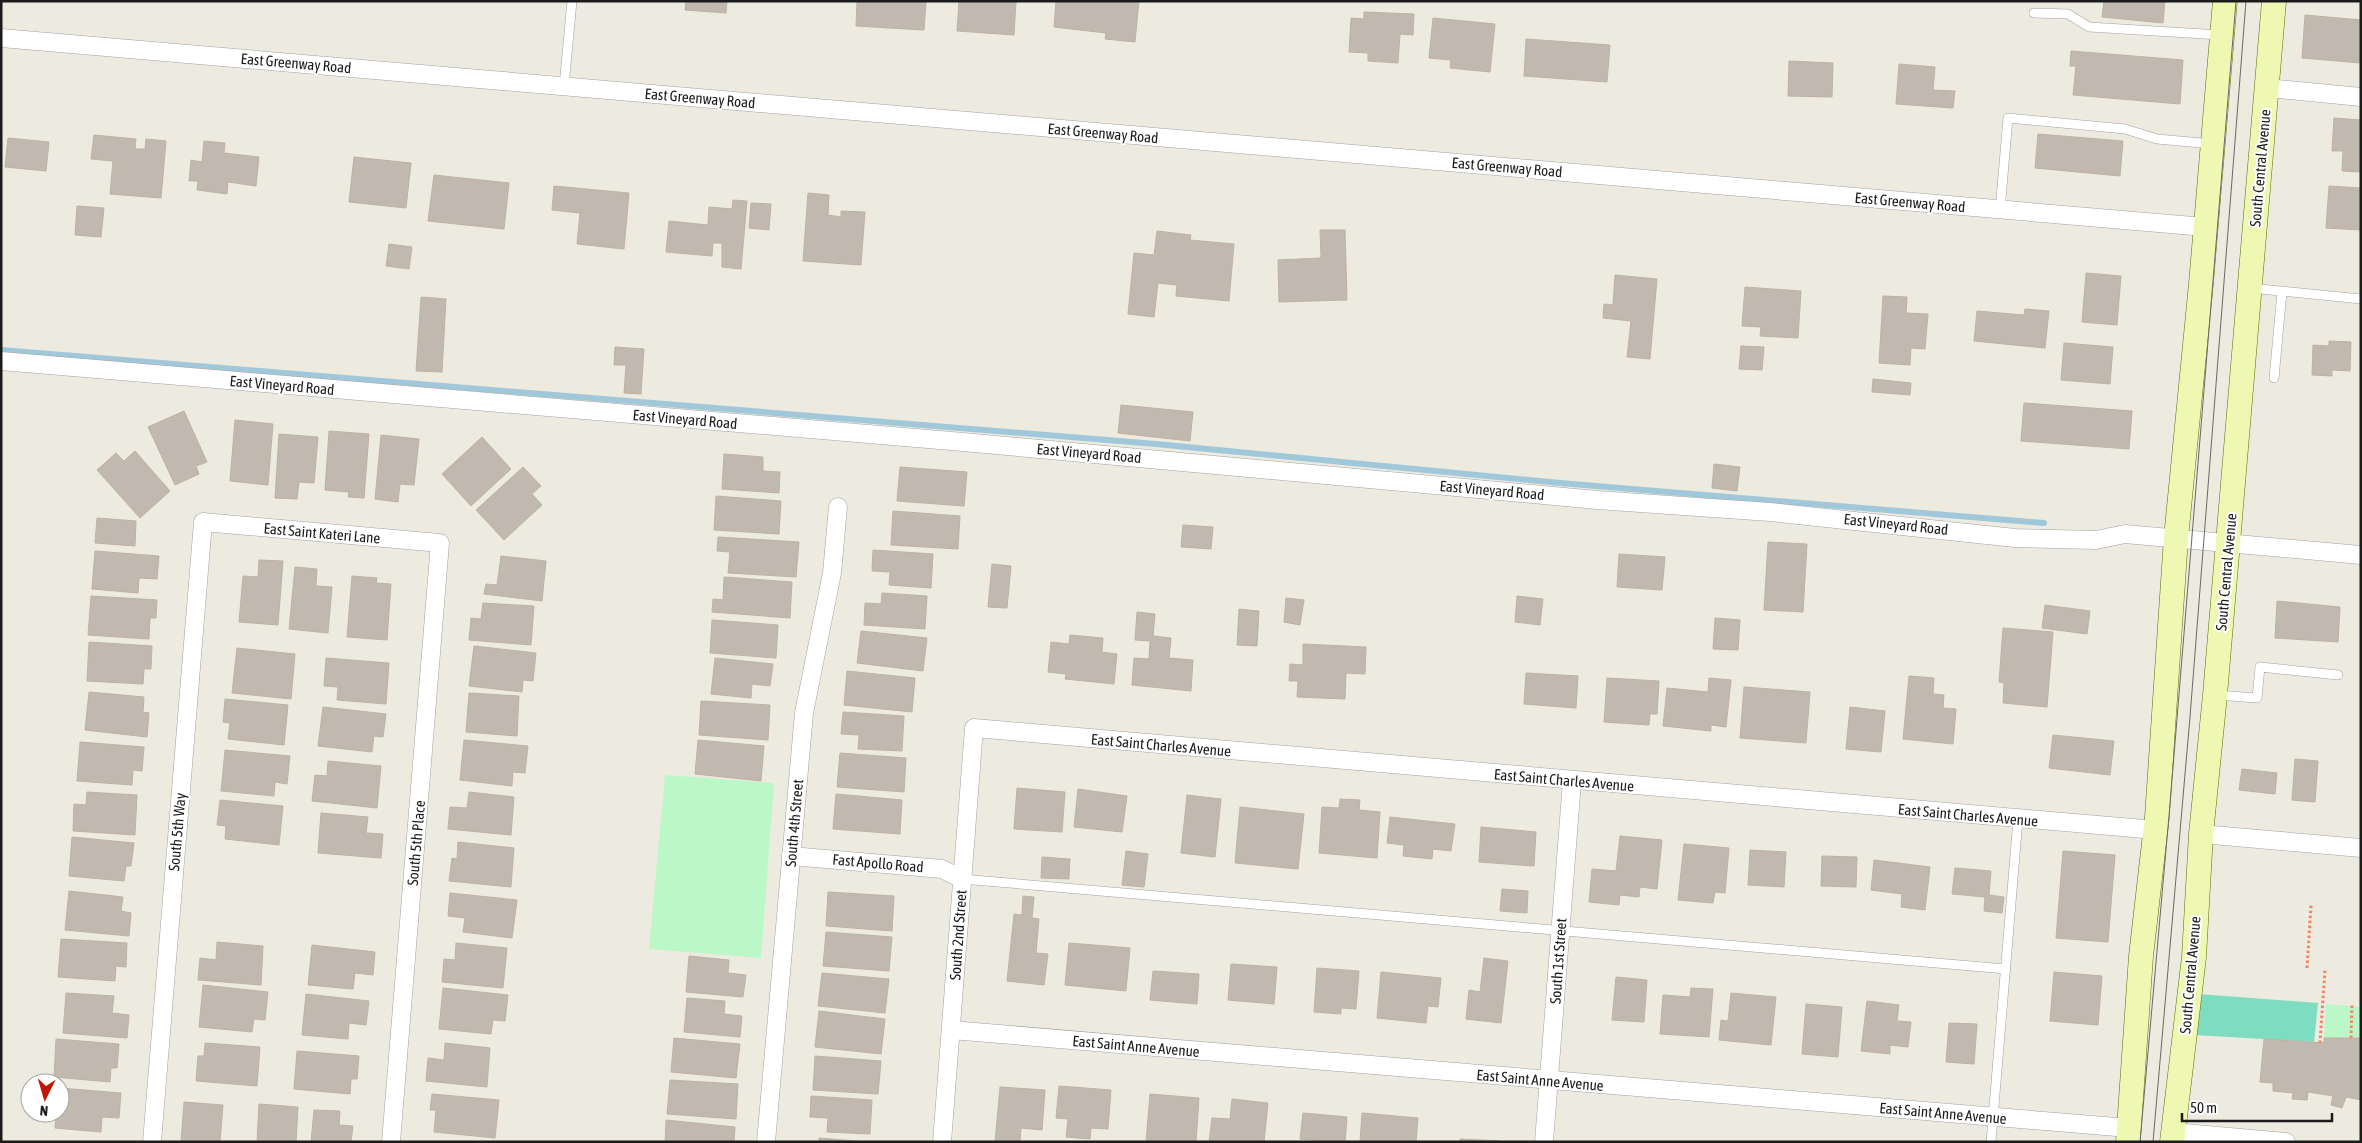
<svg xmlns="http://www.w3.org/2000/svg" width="2362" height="1143" viewBox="0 0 2362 1143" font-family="'Asap Condensed',sans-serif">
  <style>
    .park { fill: #bcf8c7 }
    .pitch { fill: #7edcc1 }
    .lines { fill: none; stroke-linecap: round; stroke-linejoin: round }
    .stream { stroke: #a1c8da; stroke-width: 6 }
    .building { fill: #c1b9b0; stroke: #beb1a3 }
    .lane-casing { stroke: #a2a2a2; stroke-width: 10 }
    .street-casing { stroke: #a2a2a2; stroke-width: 19 }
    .secondary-casing { stroke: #596e06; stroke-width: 25 }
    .path { stroke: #f78367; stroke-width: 3; stroke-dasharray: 2.5 2.5; stroke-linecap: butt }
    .lane { stroke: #fff; stroke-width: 9 }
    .street { stroke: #fff; stroke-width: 18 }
    .secondary { stroke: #eef8b3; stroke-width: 24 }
    .tram { stroke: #696969; stroke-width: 1 }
    .labels { text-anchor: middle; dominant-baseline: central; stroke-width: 4; stroke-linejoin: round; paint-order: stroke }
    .street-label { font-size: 15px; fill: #1b1b1b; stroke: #fff }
  </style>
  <rect width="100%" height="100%" fill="#edeae0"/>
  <g class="park">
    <polygon points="665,775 774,783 761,958 649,949"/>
    <polygon points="2326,1004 2361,1007 2361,1037 2324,1038"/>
  </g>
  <polygon class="pitch" points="2198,994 2318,1003 2314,1042 2195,1035"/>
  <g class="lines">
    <polyline class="stream" points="1,350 1156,444 1560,483 2044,523"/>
  </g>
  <g class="building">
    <polygon points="686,1 727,1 726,13 685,10"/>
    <polygon points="857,1 926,1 924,30 856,26"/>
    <polygon points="959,1 1016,1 1014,35 957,31"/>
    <polygon points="1056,1 1139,1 1135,42 1105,39 1106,33 1054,27"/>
    <polygon points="2098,1 2165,1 2163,23 2102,17 2104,2"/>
    <polygon points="1364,12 1414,14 1413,35 1400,34 1398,63 1368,61 1368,53 1349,52 1351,18 1364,19"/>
    <polygon points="2305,15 2361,20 2361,63 2302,58"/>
    <polygon points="1433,18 1495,24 1490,72 1450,68 1451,60 1429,58"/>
    <polygon points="1526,39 1610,45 1607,82 1524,76"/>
    <polygon points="2071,51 2183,60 2180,104 2073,95 2076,66 2070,66"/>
    <polygon points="1789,61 1833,63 1832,97 1788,96"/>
    <polygon points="1899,64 1935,67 1933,90 1955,91 1953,108 1896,104"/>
    <polygon points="2334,118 2361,120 2361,172 2342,171 2343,151 2332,151"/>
    <polygon points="2038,134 2123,141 2120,176 2035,168"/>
    <polygon points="94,135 136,139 135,149 145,149 146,139 166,141 161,198 110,194 113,161 91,159"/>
    <polygon points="8,138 49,142 46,171 5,167"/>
    <polygon points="204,141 225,143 224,153 259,157 256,186 228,182 227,194 197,190 198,181 189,181 191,160 202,162"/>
    <polygon points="354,157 411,163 406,208 349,202"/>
    <polygon points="434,175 509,183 504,229 428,221"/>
    <polygon points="554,186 629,193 624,249 577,244 580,213 552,210"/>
    <polygon points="2329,186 2361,188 2361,230 2326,228"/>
    <polygon points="808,193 829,195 828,215 841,217 841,211 865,212 861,265 803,261"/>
    <polygon points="733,200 747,201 741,269 722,267 722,243 713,243 712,256 666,252 669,221 708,225 709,207 732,209"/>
    <polygon points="751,203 771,204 769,230 749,228"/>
    <polygon points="77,206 104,208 101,237 75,235"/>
    <polygon points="1320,230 1345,230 1347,300 1279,302 1278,260 1321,258"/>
    <polygon points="1157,231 1191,235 1190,240 1234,244 1229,301 1176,296 1177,285 1158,283 1154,317 1128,314 1134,253 1154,255"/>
    <polygon points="389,244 412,247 409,269 386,266"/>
    <polygon points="2086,273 2121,276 2117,325 2082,322"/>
    <polygon points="1615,275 1657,279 1650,359 1627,357 1631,321 1603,318 1604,304 1613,305"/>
    <polygon points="1745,287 1801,291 1798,338 1760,336 1761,327 1742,326"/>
    <polygon points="1883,296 1907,297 1906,313 1928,314 1925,349 1911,348 1910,365 1879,363"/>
    <polygon points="421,297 446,299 442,372 416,371"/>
    <polygon points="2025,309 2049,311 2045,348 1974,341 1977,311 2024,315"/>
    <polygon points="2329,341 2351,342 2350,371 2332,370 2332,376 2312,375 2313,345 2329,346"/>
    <polygon points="2064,343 2113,347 2110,384 2061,380"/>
    <polygon points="1741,346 1764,347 1762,370 1739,369"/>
    <polygon points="615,347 644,349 641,394 624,393 626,365 614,365"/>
    <polygon points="1873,379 1911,383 1910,395 1872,392"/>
    <polygon points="2024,403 2132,411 2129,449 2021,441"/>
    <polygon points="1121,405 1193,412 1190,441 1118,433"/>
    <polygon points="184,411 207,462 196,466 199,474 175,485 148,427"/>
    <polygon points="235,420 273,424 268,485 230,481"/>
    <polygon points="329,431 369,434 364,498 348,497 349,492 325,490"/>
    <polygon points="279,434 318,437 314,483 299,482 297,499 275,498"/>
    <polygon points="381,435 419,439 414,485 400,484 398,502 375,499"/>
    <polygon points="482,437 511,469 471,506 442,474"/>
    <polygon points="135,451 170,491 140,518 97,470 116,453 124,461"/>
    <polygon points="724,454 763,457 763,471 780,472 779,493 722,489"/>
    <polygon points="1714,464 1740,467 1737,491 1712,488"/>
    <polygon points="523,467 541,486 532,494 542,505 504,540 476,510"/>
    <polygon points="900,467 967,472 964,506 897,501"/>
    <polygon points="716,496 781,501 779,534 714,530"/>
    <polygon points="893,511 960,516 958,549 891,545"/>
    <polygon points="97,518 136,521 135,546 95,543"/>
    <polygon points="1183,525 1213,527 1211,549 1181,547"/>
    <polygon points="718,537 799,542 796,577 728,573 730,552 717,551"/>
    <polygon points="1768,542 1807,544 1803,612 1764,610"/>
    <polygon points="873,550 933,554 931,588 889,585 890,572 872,571"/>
    <polygon points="95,551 159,556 157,579 139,578 138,593 92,589"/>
    <polygon points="1619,554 1665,557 1662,590 1617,587"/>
    <polygon points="501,556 546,561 542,601 484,594 486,584 497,585"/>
    <polygon points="259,560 283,561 278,625 239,622 243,576 258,577"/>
    <polygon points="992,564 1011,566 1007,608 988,607"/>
    <polygon points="295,567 317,569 316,586 332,587 328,633 289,629"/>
    <polygon points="352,576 377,578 376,583 391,584 387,640 347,637"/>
    <polygon points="724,577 792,582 790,618 712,612 713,599 723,600"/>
    <polygon points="882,593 927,596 925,629 864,625 865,603 881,604"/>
    <polygon points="91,596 157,600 156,618 150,618 149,639 88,635"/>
    <polygon points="1517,596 1543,599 1540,625 1515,622"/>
    <polygon points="1286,598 1304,600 1300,625 1284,622"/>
    <polygon points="2277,601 2340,607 2338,642 2275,638"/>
    <polygon points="483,603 534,606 531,645 469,640 471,618 481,619"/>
    <polygon points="2045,605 2090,611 2087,634 2042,628"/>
    <polygon points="1239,609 1259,611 1257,646 1237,645"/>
    <polygon points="1137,612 1155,614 1153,636 1171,638 1169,658 1193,660 1191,691 1132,685 1134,658 1149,659 1150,641 1135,640"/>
    <polygon points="1715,618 1740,620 1738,650 1713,649"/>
    <polygon points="712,620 778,625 776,658 710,653"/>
    <polygon points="2003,628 2053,632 2047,707 2003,703 2004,683 1999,682"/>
    <polygon points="861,631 927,638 923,671 857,663"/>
    <polygon points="1070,635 1103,638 1102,652 1117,654 1114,684 1065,679 1066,674 1048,672 1051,642 1069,644"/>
    <polygon points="89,642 152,646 151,669 144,669 143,684 87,681"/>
    <polygon points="1303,644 1366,647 1365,674 1346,673 1345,699 1297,697 1298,681 1289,681 1290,664 1303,665"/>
    <polygon points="474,646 536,653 533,681 523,680 522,692 469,686"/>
    <polygon points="237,648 295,654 291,699 232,693"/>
    <polygon points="326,658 389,663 386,704 337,700 338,687 324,686"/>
    <polygon points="715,658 773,664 770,686 752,684 751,698 711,694"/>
    <polygon points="847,671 915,678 912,712 844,705"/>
    <polygon points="1526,673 1578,676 1576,708 1524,704"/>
    <polygon points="1909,676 1934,678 1933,694 1944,695 1943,708 1956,709 1953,744 1903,739"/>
    <polygon points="1607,678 1659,681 1657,714 1650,714 1649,725 1604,722"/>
    <polygon points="1709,678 1731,680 1726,727 1711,725 1711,731 1663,726 1667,688 1708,692"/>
    <polygon points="1744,687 1810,692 1806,743 1740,738"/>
    <polygon points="89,692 144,697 143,712 149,713 147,737 85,730"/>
    <polygon points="469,693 519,696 517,736 466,732"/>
    <polygon points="225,699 288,705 284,745 228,739 230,723 223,722"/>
    <polygon points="701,701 770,705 768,740 699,735"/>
    <polygon points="323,707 386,714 383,737 374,736 372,752 318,746"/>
    <polygon points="1850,707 1885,711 1881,752 1846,749"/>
    <polygon points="843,712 904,716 902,751 858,749 859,735 841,734"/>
    <polygon points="2053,735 2114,741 2110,775 2049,768"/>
    <polygon points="464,740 528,746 525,773 513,772 512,786 460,780"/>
    <polygon points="698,740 764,746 761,781 695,774"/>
    <polygon points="80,742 144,747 142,771 133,770 132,785 77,781"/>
    <polygon points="225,750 290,756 287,784 275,782 274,796 221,791"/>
    <polygon points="840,753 906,758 904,792 837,787"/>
    <polygon points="2295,759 2318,761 2315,802 2292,800"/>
    <polygon points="328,761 381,766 377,808 312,801 315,775 327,776"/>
    <polygon points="2242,769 2277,773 2275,794 2239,790"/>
    <polygon points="1017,788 1065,792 1062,832 1014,829"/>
    <polygon points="1078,789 1127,796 1122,832 1074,827"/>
    <polygon points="87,792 137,795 135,835 73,831 74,804 86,805"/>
    <polygon points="469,792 514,797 511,835 448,829 450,807 467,808"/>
    <polygon points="836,794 902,800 900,834 833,829"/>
    <polygon points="1187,795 1221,799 1215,857 1181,853"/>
    <polygon points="1340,799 1360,800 1359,810 1380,812 1377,858 1319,853 1322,807 1339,808"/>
    <polygon points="220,800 283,806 279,845 225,839 226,826 217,825"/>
    <polygon points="1240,807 1304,814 1298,869 1235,863"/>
    <polygon points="321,813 368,817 366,833 383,834 381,858 318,853"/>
    <polygon points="1390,817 1455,824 1451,851 1433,849 1432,859 1403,856 1404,845 1387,843"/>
    <polygon points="1481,827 1536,832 1534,866 1479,862"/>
    <polygon points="1620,836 1662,840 1657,889 1640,887 1639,897 1620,895 1619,905 1589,902 1592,869 1616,871"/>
    <polygon points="72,837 134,843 131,866 126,866 124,881 69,876"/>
    <polygon points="458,842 514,848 511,887 449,881 452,858 457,859"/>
    <polygon points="1684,844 1729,848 1725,893 1715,892 1713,903 1678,900"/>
    <polygon points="1750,850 1786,852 1784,887 1748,885"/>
    <polygon points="1126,851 1148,854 1144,887 1122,885"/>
    <polygon points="2063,851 2115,855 2108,942 2056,938"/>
    <polygon points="1822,856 1857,857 1856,887 1821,886"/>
    <polygon points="1042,857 1070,859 1069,879 1041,878"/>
    <polygon points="1874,860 1930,867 1925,910 1901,907 1902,894 1871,890"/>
    <polygon points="1955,868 1991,871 1989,895 2004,897 2002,913 1984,911 1985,897 1952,894"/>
    <polygon points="1502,889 1528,891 1527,913 1500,911"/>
    <polygon points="69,891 123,897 121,911 131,913 129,936 65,930"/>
    <polygon points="828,892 894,896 892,931 826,926"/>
    <polygon points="450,893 517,900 512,938 463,932 465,918 448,916"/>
    <polygon points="1023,896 1034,897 1032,918 1039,919 1036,953 1048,954 1044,985 1007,981 1014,914 1022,915"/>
    <polygon points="826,932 892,937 889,971 823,966"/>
    <polygon points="61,939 127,943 126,967 116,966 115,981 58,977"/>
    <polygon points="217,942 263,946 261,985 198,980 200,958 216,960"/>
    <polygon points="456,943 507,948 503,988 442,982 444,959 455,960"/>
    <polygon points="1069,943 1130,948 1126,991 1065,985"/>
    <polygon points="312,945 375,952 373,975 355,973 353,989 308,985"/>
    <polygon points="689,956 729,960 728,973 746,975 743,997 686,992"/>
    <polygon points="1484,958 1508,961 1501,1023 1466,1019 1469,990 1480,992"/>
    <polygon points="1231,964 1277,967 1274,1004 1228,1000"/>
    <polygon points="1317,968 1359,971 1356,1009 1341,1008 1341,1014 1314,1012"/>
    <polygon points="1153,971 1199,974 1197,1004 1150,1000"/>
    <polygon points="1381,972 1441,978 1438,1007 1428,1006 1426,1023 1377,1018"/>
    <polygon points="2054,972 2102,976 2098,1025 2050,1021"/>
    <polygon points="822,973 889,979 885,1013 818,1006"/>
    <polygon points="1616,977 1647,980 1644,1022 1612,1020"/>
    <polygon points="203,985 268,992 265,1020 254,1019 252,1032 199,1027"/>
    <polygon points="443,988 508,995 505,1021 493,1020 491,1034 439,1029"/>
    <polygon points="1691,988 1713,989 1709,1037 1660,1034 1663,995 1690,997"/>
    <polygon points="66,993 114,996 112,1013 129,1015 127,1038 63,1033"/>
    <polygon points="1731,993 1776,997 1771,1045 1719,1040 1721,1020 1728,1021"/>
    <polygon points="306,994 369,1001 366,1025 349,1023 348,1039 302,1035"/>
    <polygon points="687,998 725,1001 724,1014 742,1016 740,1037 684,1032"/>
    <polygon points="1867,1001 1899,1005 1897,1021 1911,1022 1908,1047 1890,1045 1890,1054 1861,1051"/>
    <polygon points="1806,1004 1842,1007 1838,1057 1802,1054"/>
    <polygon points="819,1011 885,1019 881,1054 815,1047"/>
    <polygon points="1949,1023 1977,1024 1974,1064 1946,1062"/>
    <polygon points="674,1038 740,1044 736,1078 671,1072"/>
    <polygon points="2324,1038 2361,1038 2361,1100 2346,1097 2342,1108 2331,1105 2333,1096 2308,1092 2307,1100 2292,1099 2293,1093 2273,1091 2273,1083 2260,1082 2264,1039 2324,1043"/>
    <polygon points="56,1039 119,1044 117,1068 111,1068 110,1082 54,1077"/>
    <polygon points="205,1043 260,1047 257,1086 196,1081 198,1056 204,1056"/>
    <polygon points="445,1043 490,1048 487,1087 426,1081 428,1058 444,1060"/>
    <polygon points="297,1051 359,1056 357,1079 351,1079 350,1094 294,1089"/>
    <polygon points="815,1056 881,1061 878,1094 813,1090"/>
    <polygon points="670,1080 738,1084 736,1119 667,1114"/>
    <polygon points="1059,1086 1111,1090 1108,1129 1091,1128 1090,1139 1066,1137 1068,1119 1056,1118"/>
    <polygon points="1000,1087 1045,1090 1042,1130 1021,1128 1020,1142 995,1142"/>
    <polygon points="60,1088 121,1093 119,1118 102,1117 101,1132 55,1128 56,1113 60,1113"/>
    <polygon points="432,1094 499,1100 495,1138 434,1132 436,1110 430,1110"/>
    <polygon points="1150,1094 1199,1098 1196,1142 1146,1142"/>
    <polygon points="811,1096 872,1100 870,1134 827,1132 828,1118 810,1117"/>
    <polygon points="1232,1099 1268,1103 1264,1142 1209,1142 1212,1118 1230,1119"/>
    <polygon points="184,1102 223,1105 220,1142 181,1142"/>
    <polygon points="259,1104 298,1107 296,1142 257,1142"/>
    <polygon points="314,1110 340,1111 339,1125 353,1126 351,1142 311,1142"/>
    <polygon points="1303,1113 1347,1117 1345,1142 1314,1142 1315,1140 1300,1139"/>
    <polygon points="1362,1113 1418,1118 1416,1142 1360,1142"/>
    <polygon points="666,1120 735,1127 734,1142 665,1142"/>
    <polygon points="819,1138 868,1142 819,1142"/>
    <polygon points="1460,1139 1500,1141 1460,1142"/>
  </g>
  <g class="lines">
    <defs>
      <g id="lane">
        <polyline points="2034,13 2068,14 2089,27 2221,35"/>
        <polyline points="564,86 572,1"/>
        <polyline points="2000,210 2008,118 2125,129 2157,139 2213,144"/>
        <polyline points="2250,288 2361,299"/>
        <polyline points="2274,378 2282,292"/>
        <polyline points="2216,695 2257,698 2260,667 2338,675"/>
        <polyline points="962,879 2006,969"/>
        <polyline points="1991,1142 2018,819"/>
      </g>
      <g id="street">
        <polyline points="1,38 2205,227"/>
        <polyline points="2267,88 2361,97"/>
        <polyline points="1,361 963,442 1597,500 1770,512 2015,538 2096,540 2125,534 2361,555"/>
        <polyline points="2201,834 2361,848"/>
        <polyline points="791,856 942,869 962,879"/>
        <polyline points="951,1030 2129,1128"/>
        <polyline points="2173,1132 2286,1142"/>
        <polyline points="152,1142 203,522 440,543 391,1142"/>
        <polyline points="766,1142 804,713 832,573 838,507"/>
        <polyline points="942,1142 974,728 2156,830"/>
        <polyline points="1544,1142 1572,781"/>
      </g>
      <g id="secondary">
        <polyline points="2128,1142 2141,956 2157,817 2176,538 2201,284 2225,1"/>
        <polyline points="2172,1142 2194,957 2201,834 2215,695 2274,1"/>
      </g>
    </defs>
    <use href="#lane" class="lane-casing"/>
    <use href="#street" class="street-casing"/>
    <use href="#secondary" class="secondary-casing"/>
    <g class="path">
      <polyline points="2307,968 2311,905"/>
      <polyline points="2351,1038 2352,1004"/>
      <polyline points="2320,1043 2325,970"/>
    </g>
    <use href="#lane" class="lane"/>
    <use href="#street" class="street"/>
    <use href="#secondary" class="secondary"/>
    <g class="tram">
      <polyline points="2140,1142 2169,816 2236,1"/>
      <polyline points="2153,1142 2190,717 2246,1"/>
    </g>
  </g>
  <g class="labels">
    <g class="street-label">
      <text transform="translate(296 63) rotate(5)">East Greenway Road</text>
      <text transform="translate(700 98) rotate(5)">East Greenway Road</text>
      <text transform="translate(1103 133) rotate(5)">East Greenway Road</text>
      <text transform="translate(1507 167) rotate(5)">East Greenway Road</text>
      <text transform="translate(2260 168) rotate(-85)">South Central Avenue</text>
      <text transform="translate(1910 202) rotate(5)">East Greenway Road</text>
      <text transform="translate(282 385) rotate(5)">East Vineyard Road</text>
      <text transform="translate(685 419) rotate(5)">East Vineyard Road</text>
      <text transform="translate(1089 453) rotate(5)">East Vineyard Road</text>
      <text transform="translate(1492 490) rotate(5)">East Vineyard Road</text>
      <text transform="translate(1896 524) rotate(6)">East Vineyard Road</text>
      <text transform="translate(322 533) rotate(5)">East Saint Kateri Lane</text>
      <text transform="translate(2226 572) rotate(-85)">South Central Avenue</text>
      <text transform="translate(1161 745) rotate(5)">East Saint Charles Avenue</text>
      <text transform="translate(1564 780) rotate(5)">East Saint Charles Avenue</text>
      <text transform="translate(1968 815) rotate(5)">East Saint Charles Avenue</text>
      <text transform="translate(794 823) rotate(-85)">South 4th Street</text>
      <text transform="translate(177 832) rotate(-85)">South 5th Way</text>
      <text transform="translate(416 843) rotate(-85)">South 5th Place</text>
      <text transform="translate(878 863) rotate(5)">Fast Apollo Road</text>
      <text transform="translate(958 935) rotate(-86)">South 2nd Street</text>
      <text transform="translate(1558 961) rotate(-86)">South 1st Street</text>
      <text transform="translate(2190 975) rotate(-85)">South Central Avenue</text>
      <text transform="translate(1136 1046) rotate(5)">East Saint Anne Avenue</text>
      <text transform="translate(1540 1080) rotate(5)">East Saint Anne Avenue</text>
      <text transform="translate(1943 1113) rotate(5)">East Saint Anne Avenue</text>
    </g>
  </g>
  <rect width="2362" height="1143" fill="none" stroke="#1b1b1b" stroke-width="5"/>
  <g transform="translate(45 1098) rotate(185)"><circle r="24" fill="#ffffff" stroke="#a4a4a4"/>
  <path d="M0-4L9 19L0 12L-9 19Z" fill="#c31503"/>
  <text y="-8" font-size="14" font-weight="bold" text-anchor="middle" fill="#1b1b1b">N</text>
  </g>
  <path d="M2182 1113v8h150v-8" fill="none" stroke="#1b1b1b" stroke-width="2.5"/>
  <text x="2190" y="1113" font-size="15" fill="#1b1b1b" stroke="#ffffff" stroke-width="4" paint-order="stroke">50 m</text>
</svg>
